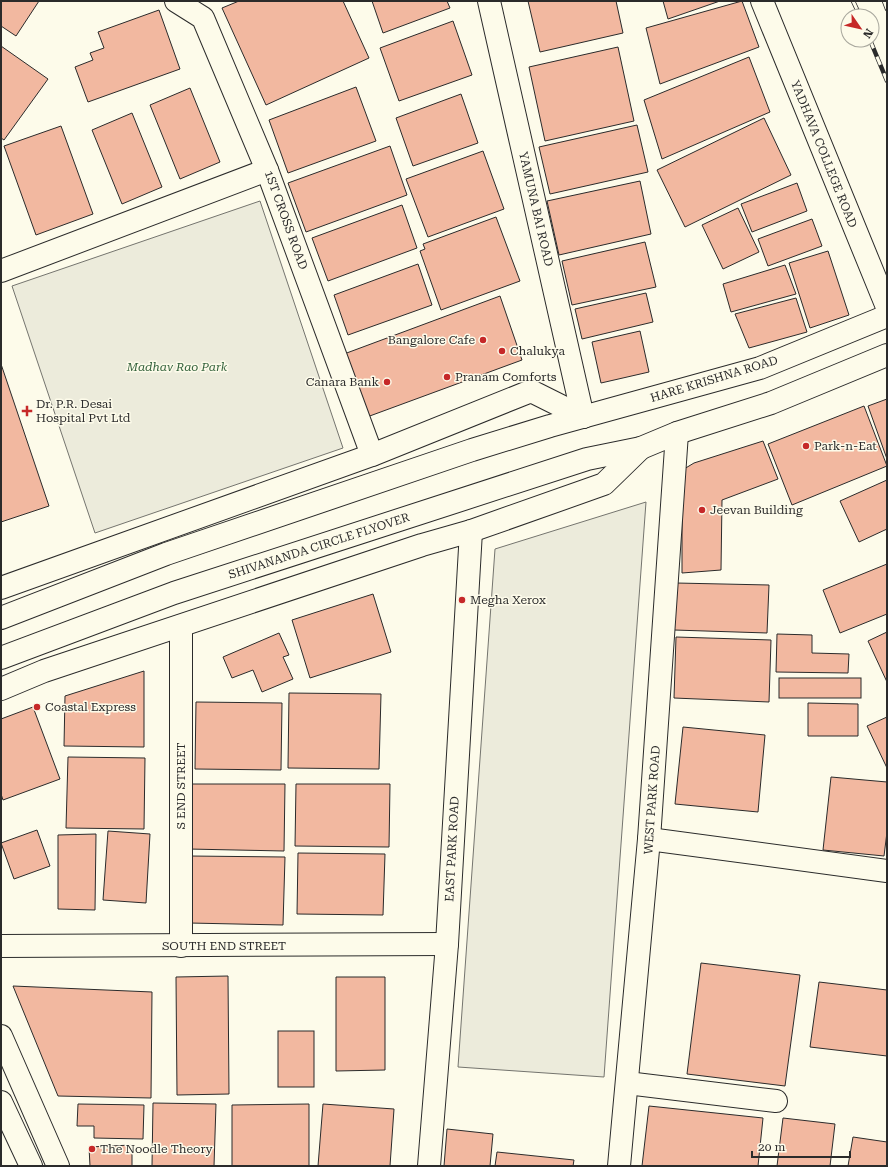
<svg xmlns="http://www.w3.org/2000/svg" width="888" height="1167" viewBox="0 0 888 1167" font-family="'Roboto Serif',serif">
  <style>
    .green { fill: #ecebdb; stroke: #74746e }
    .building { fill: #f2b8a0; stroke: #2b2b2b }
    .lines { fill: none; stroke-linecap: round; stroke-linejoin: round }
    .minor-casing { stroke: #2b2b2b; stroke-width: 24 }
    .major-casing { stroke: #2b2b2b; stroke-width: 24 }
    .minor { stroke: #fdfbea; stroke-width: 22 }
    .major { stroke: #fdfbea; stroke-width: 22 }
    .rail-casing { stroke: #2b2b2b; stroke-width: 4.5 }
    .rail { stroke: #fdfbea; stroke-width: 3; stroke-dasharray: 9; stroke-linecap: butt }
    .poi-dot { fill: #c62828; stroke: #fdfbea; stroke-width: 1.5 }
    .labels { text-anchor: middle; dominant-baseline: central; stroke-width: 3; stroke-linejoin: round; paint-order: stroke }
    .street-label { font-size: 12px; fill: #2b2b2b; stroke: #fdfbea }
    .poi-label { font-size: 12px; fill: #2b2b2b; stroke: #fdfbea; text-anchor: start }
    .park-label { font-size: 12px; font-style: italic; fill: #34623c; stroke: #fdfbea }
  </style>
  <rect width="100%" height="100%" fill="#fdfbea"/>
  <g class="green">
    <polygon points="260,201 343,448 95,533 12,286"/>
    <polygon points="646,502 604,1077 458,1067 495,549"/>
  </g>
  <g class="building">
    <polygon points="1,1 39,1 16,36 1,26"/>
    <polygon points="239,1 343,1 369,58 266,105 222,8"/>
    <polygon points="372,1 447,1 450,8 383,33"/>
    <polygon points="528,1 616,1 623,33 540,52"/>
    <polygon points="663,1 720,1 668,19"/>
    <polygon points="742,1 759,47 660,84 646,28"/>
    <polygon points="159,10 180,69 88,102 75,67 93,60 90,53 104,48 98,32"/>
    <polygon points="453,21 472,75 399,101 380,48"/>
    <polygon points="1,46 48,79 4,140 1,138"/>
    <polygon points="618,47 634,121 545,141 529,67"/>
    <polygon points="749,57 770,112 662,159 644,100"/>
    <polygon points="356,87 376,141 288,173 269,120"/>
    <polygon points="190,88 220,162 180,179 150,105"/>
    <polygon points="461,94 478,143 413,166 396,118"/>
    <polygon points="132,113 162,187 122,204 92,130"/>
    <polygon points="764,118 791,175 685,227 657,170"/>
    <polygon points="637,125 648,172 550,194 539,147"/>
    <polygon points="61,126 93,214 36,235 4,146"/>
    <polygon points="390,146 407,195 306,232 288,183"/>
    <polygon points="483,151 504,209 428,237 406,179"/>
    <polygon points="640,181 651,234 559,255 547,201"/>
    <polygon points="797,183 807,211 752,232 741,204"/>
    <polygon points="402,205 417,248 328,281 312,238"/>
    <polygon points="738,208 759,252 723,269 702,225"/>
    <polygon points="496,217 520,281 441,310 420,251 425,249 423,244"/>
    <polygon points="812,219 822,246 768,266 758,239"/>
    <polygon points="645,242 656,287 572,305 562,261"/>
    <polygon points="828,251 849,315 810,328 789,263"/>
    <polygon points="418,264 432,305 348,335 334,295"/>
    <polygon points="785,265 796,294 731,312 723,284"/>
    <polygon points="646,293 653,322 582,339 575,309"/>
    <polygon points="500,296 522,360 367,417 344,354"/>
    <polygon points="796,298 807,332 749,348 735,314"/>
    <polygon points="640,331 649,372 601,383 592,342"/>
    <polygon points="1,364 49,506 1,522"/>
    <polygon points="887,399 887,459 868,406"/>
    <polygon points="864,406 887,466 792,505 768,444"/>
    <polygon points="763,441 778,479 722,500 721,570 682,573 682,519 678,487 684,469 694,463"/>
    <polygon points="887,480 887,529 859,542 840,501"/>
    <polygon points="887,564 887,614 840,633 823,590"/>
    <polygon points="676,583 769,585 767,633 674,630"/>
    <polygon points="373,594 391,652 310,678 292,620"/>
    <polygon points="887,632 887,682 868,641"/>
    <polygon points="279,633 289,655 283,657 293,679 262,692 253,670 232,678 223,657"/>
    <polygon points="777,634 812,635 812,653 849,654 848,673 776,672"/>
    <polygon points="676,637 771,640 769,702 674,698"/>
    <polygon points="144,671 144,747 64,746 65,696"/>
    <rect x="779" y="678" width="82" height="20"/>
    <polygon points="289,693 381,694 379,769 288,768"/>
    <polygon points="196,702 282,703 281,770 195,769"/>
    <polygon points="808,703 858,704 858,736 808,736"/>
    <polygon points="33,707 60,779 3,800 1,794 1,719"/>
    <polygon points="887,717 887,768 867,726"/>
    <polygon points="683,727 765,735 758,812 675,804"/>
    <polygon points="68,757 145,758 144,829 66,828"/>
    <polygon points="831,777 887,782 887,832 884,856 823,850"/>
    <polygon points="189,784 285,784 284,851 188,849"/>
    <polygon points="296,784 390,784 389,847 295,846"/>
    <polygon points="37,830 50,866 14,879 1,843"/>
    <polygon points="108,831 150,834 146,903 103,900"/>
    <polygon points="96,834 95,910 58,909 58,835"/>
    <polygon points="298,853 385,854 383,915 297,914"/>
    <polygon points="190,856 285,857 283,925 189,923"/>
    <polygon points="701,963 800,975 785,1086 687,1074"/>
    <polygon points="228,976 229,1094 177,1095 176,977"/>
    <polygon points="336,977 385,977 385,1070 336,1071"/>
    <polygon points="819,982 887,990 887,1056 810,1047"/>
    <polygon points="13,986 152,992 151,1098 58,1096"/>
    <rect x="278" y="1031" width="36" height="56"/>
    <polygon points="153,1103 216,1104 214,1166 152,1166"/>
    <polygon points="78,1104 144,1105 143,1139 94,1138 94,1126 77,1126"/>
    <polygon points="309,1104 309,1166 232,1166 232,1105"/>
    <polygon points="323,1104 394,1109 390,1166 318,1166"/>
    <polygon points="649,1106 763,1118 758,1166 642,1166"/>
    <polygon points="783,1118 835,1124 830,1166 777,1166"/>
    <polygon points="447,1129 493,1134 490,1166 444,1166"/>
    <polygon points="853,1137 887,1142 887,1166 848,1166"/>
    <polygon points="132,1145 132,1166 90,1166 89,1147"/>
    <polygon points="497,1152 574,1160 573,1166 495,1166"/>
  </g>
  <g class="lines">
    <defs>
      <g id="minor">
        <polyline points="176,1 203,18 267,170 372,455"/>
        <polyline points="489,1 583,417"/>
        <polyline points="762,1 887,307"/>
        <polyline points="1,271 267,170"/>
        <polyline points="181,626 181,946"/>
        <polyline points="649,839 887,871"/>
        <polyline points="1,946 447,944"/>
        <polyline points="1,1036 58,1166"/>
        <polyline points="627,1083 776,1101"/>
        <polyline points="1,1102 31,1166"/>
        <polyline points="429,1166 447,944 471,531"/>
        <polyline points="619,1166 649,839 677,433"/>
      </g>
      <g id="major">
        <polyline points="1,588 372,455 531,391 583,417"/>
        <polyline points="1,618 166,554 472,450 550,426 760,368 887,316"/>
        <polyline points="1,658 174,593 587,459 641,448 677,433 771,403 887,355"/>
        <polyline points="1,689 44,671 422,545 471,531 604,484 641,448"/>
      </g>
    </defs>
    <use href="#minor" class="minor-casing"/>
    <use href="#major" class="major-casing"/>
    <use href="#minor" class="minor"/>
    <use href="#major" class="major"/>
    <defs>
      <g id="rail">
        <polyline points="853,1 860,16"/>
        <polyline points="884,1 887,9"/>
        <polyline points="870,40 887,81"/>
      </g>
    </defs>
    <use href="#rail" class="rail-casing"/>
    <use href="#rail" class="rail"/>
  </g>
  <g class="poi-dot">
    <circle cx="483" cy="340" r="4"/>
    <circle cx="502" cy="351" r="4"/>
    <circle cx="447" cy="377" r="4"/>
    <circle cx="387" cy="382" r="4"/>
    <path d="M25 405h4v4h4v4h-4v4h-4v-4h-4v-4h4z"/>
    <circle cx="806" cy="446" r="4"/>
    <circle cx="702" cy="510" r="4"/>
    <circle cx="462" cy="600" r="4"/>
    <circle cx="37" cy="707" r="4"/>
    <circle cx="92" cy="1149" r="4"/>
  </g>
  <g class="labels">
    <g class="street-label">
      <text transform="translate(824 154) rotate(68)">YADHAVA COLLEGE ROAD</text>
      <text transform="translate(536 209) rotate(77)">YAMUNA BAI ROAD</text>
      <text transform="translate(286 220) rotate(70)">1ST CROSS ROAD</text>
      <text transform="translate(714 379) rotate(-17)">HARE KRISHNA ROAD</text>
      <text transform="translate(319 546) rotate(-18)">SHIVANANDA CIRCLE FLYOVER</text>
      <text transform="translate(181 786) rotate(-90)">S END STREET</text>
      <text transform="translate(652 800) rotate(-86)">WEST PARK ROAD</text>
      <text transform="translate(452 849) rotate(-87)">EAST PARK ROAD</text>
      <text x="224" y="946">SOUTH END STREET</text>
    </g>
    <g class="poi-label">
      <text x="475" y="340" text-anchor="end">Bangalore Cafe</text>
      <text x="510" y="351">Chalukya</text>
      <text x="455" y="377">Pranam Comforts</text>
      <text x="379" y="382" text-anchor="end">Canara Bank</text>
      <text x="36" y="404">Dr. P.R. Desai<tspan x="36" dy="14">Hospital Pvt Ltd</tspan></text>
      <text x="814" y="446">Park-n-Eat</text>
      <text x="710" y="510">Jeevan Building</text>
      <text x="470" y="600">Megha Xerox</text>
      <text x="45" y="707">Coastal Express</text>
      <text x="100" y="1149">The Noodle Theory</text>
    </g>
    <g class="park-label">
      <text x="177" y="367">Madhav Rao Park</text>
    </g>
  </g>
  <rect width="888" height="1167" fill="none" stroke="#2b2b2b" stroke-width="4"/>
  <g transform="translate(860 28) rotate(124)"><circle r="19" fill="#fdfbea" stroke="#a9a89e"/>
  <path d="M0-3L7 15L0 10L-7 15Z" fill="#c62828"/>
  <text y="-6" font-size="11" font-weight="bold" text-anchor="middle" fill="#2b2b2b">N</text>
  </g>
  <path d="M752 1151v6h98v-6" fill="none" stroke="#2b2b2b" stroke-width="2"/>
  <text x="758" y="1151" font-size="12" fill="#2b2b2b" stroke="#fdfbea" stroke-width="3" paint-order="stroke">20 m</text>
</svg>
